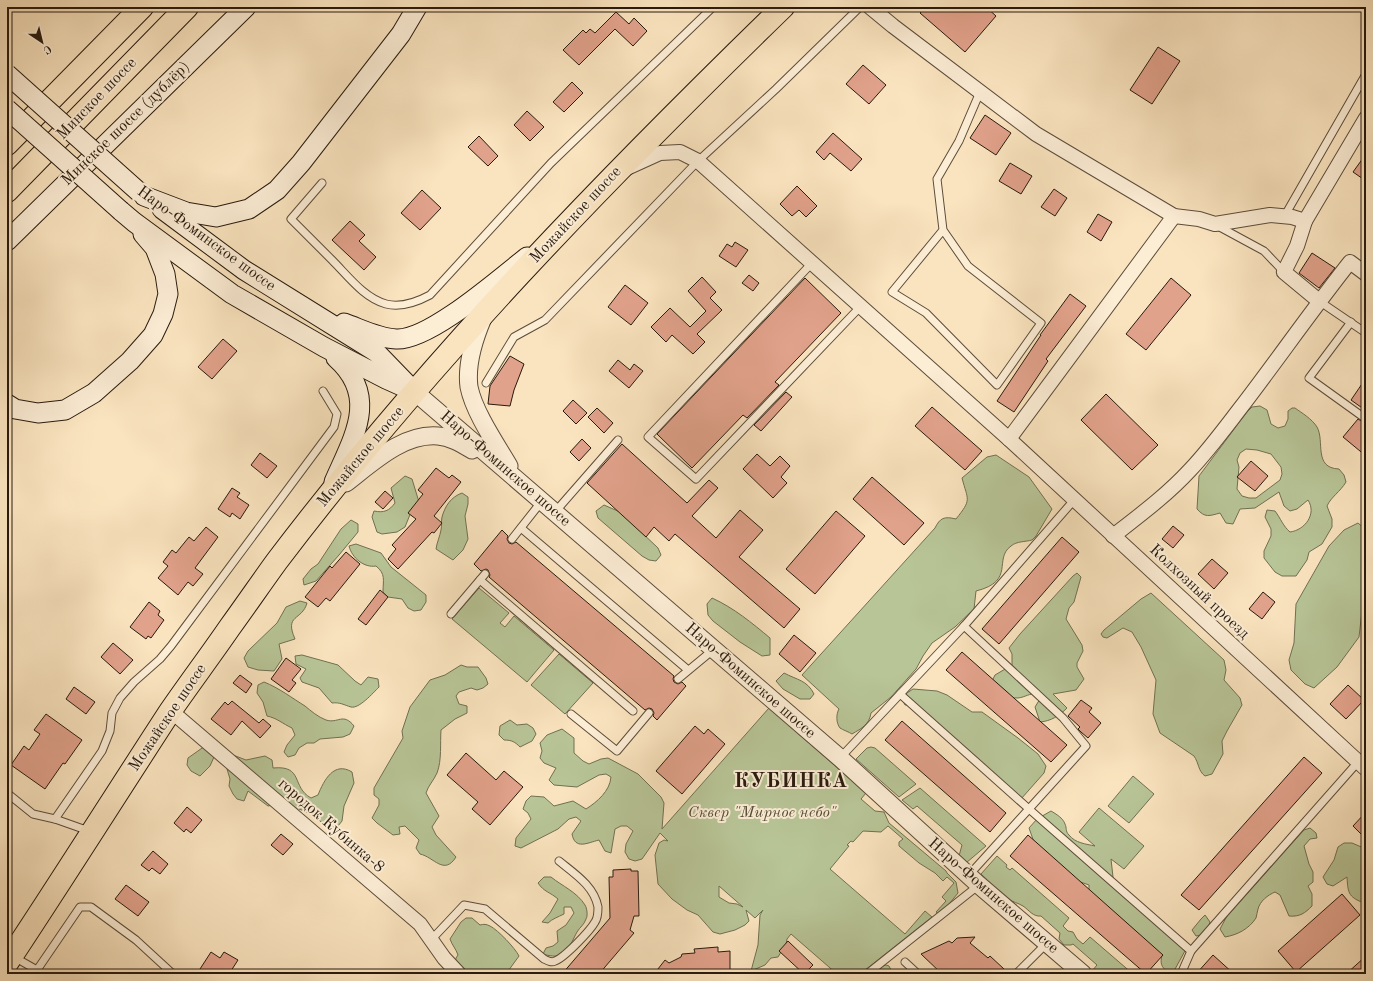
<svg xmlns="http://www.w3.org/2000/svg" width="1373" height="981" viewBox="0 0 1373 981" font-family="'Old Standard TT',serif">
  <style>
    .green { fill: #b8c597; stroke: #707052; fill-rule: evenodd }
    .building { fill: #e1a28b; stroke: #281a0e }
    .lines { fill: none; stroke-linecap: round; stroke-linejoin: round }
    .service-casing { stroke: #5c4c3a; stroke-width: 9 }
    .minor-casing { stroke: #5c4c3a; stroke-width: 16 }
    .tertiary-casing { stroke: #5c4c3a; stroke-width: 19 }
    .secondary-casing { stroke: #281a0e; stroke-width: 21 }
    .primary-casing { stroke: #281a0e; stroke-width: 24 }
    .trunk-casing { stroke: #281a0e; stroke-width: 24 }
    .service { stroke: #fcedd5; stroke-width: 7 }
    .minor { stroke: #fcedd5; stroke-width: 14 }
    .tertiary { stroke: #fcedd5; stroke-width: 17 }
    .secondary { stroke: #fcedd5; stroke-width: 19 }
    .primary { stroke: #fae4bf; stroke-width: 22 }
    .trunk { stroke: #fae4bf; stroke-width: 22 }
    .secondary-bridge-casing { stroke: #281a0e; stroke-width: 21; stroke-linecap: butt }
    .secondary-bridge { stroke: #fcedd5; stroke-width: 19 }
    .labels { text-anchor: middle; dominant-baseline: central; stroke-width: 4; stroke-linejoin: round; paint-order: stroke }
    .street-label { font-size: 16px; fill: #281a0e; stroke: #fcedd5 }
    .park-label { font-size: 16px; font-style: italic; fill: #534d37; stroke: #fcedd5 }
    .district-label { font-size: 20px; font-weight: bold; letter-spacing: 1px; fill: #281a0e; stroke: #fcedd5 }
  </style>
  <rect width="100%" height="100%" fill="#fae4bf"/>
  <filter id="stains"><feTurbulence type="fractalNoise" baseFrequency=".005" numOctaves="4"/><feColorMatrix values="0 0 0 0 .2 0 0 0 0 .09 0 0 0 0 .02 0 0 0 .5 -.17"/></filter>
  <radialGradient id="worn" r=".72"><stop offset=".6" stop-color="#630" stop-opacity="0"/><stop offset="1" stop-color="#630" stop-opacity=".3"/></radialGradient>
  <g class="green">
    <path d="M1260,406L1267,410L1271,424L1278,428L1285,426L1288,419V411L1292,408H1295C1302,413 1312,419 1317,427C1325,441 1313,468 1339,469L1344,475L1346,482C1340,492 1331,497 1327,506L1332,519V527L1322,544L1309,552L1307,560L1296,576H1282L1275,572L1264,558V551L1271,536V529L1265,517L1267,510L1275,511C1281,519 1283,526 1290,532C1305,530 1317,514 1308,500L1297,509L1290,511L1284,506L1279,492L1255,508L1240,509L1233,524L1226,523L1220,513C1209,516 1205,518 1197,509L1199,476L1247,412L1252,407ZM1246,449L1257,450L1271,454L1281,467L1282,474L1280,480L1256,498H1249L1242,496L1237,489L1239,467L1237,460L1240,453Z"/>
    <path d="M996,455L1029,477L1052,509L1036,536L1032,540C1025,542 1017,541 1011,546C993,559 1016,581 976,591L974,609L955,627L932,643L923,656L916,669L891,697L871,713C869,725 862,728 852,734C849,732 843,730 840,728C836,723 836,714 839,709L802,675L935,528C940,518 944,516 956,519C972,499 968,501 962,478L987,457Z"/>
    <path d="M405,476L412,479L419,502L411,512L405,527L397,532L382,534L377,532L372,517L374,511C384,513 389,511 395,503L391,488Z"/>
    <path d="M462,493L468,497V504L465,516L468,539L463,550L453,560L436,549C437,542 440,536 441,530C442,525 441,521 442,517C445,506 451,497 462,493Z"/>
    <polygon points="604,505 620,512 658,548 661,555 656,561 649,560 642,556 598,518 596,511"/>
    <polygon points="351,520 358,524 358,532 339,555 316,581 304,585 303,579 311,569 318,564 341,529"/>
    <polygon points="1358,523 1366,530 1366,576 1359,637 1337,667 1314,688 1305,684 1291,670 1289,660 1294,643 1296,604 1329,546 1344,530"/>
    <path d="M356,544L381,553L391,567L426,595V602L421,610L414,611L408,608L402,599L388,597L383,592C383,580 386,574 376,566C364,568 352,558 349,546Z"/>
    <path d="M1077,573L1081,577L1074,602L1069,608L1066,619L1082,645L1083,651L1077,663V667L1084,679L1076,690L1053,694L1067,708C1059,716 1051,721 1040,722L1035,707L1040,699L1037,694C1029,693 1026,697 1018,698C1008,699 999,687 992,681L995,675L1012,665V654L1009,648L1020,634L1073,576Z"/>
    <polygon points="479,588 509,613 500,623 505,627 514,616 554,650 527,682 452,619"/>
    <path d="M1151,593L1224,660L1226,670L1224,680L1240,698L1242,705L1227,731L1222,741L1223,754L1212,774L1205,776C1198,771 1199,763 1194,756L1160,733L1153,714L1156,680L1141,647L1132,632L1123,628L1107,638L1103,637L1101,634L1104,630L1141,599Z"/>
    <path d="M712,598C734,608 752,623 770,638V655L762,656L740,642L713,621L708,615L707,604Z"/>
    <path d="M300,601L307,603C302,621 284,614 295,639L279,644L282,659L274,671L258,670L248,667L244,658L248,651L277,623L286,607Z"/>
    <polygon points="559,654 593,683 565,714 531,685"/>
    <path d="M302,655L338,665L355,681L361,685L368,677L378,679L379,687C373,693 359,709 351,707C344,705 340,702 332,703L319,688L302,682L300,678L306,669L296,664L295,656Z"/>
    <path d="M461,665L467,667H478L486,678L488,684L483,688L477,690L471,688L459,692L456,696L459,704L467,706V713L455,719L441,730C440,743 442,760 437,773C434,780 428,786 426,793L439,816L432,827L436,835L456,857C444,876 434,857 420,854L416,848L419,840L405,826L399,827L400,834L393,835L377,823L372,818L379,805V799L374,795V788L403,738L402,731L410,707L430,680L445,675Z"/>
    <path d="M784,673C797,680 807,680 814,694L810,699H800L783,689L776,681Z"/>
    <path d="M264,682C279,688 292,698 305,706C311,711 318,717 326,720C338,724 343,712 354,726L350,734L343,737L320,739L314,743H307L299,748L295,755L288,757L284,752L287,745L295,735L292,728C283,724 277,718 267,716L263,702L257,693L258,685Z"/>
    <polygon points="913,689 937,691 947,695 972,712 982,712 1018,738 1038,754 1046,766 1044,773 1021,799 912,705 905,705 901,697"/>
    <path d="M769,708L866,793L861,799L875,811L884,812L889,823L946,871L947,873L956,882L958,893L940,915L936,912L946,901L942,897L954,883L947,877L943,881L935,873L919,863L899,846V842L903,839L888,826L881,832L863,831L853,842L851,841L847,845L849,846L830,869L905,934L925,911L932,917L860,974H837L791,934L787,939L786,944L778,957L771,958L765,965L751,971L758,945L760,915L763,910L755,918L746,910L749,921L745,925L735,930L720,934L713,932L698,915L687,910L672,899L658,884L655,855L659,843L664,840L668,841L660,833L642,859L635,861L629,859L625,852L626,844L633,831L627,826H621L615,829L611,853L605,851L599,840C587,843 575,850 572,834L581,821L576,817L569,819L558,829L521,848L515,846L516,838L531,819L528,813L523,809L526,801L531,796L544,797L554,806L573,801L586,809C597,802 610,791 611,777L606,774L599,775L577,787L554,785L549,780L556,768L544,763L540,758L542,751L540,743L547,735L562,729L574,738V753L583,761L589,764L601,759L608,758L638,774L661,797L664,803L662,829ZM719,886L743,907L737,904L729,903L719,897Z"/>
    <path d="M510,720L517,725L527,724L533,728L536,734L532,741L520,747C515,742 512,740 504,740L499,735L500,726Z"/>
    <polygon points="205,746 214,757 210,766 200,776 191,771 187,765 188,758"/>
    <polygon points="871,747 875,748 916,784 899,797 856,759 867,748"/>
    <path d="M233,755L246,760L265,756L272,760L273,768C304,765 291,787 311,798L318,795C324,780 334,761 352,772L354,783L344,806L342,821L338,826L331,828C323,825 319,819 312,815C300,808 281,802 268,806L248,791L244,801L237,799L233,794L229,786L230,779L227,769L226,757Z"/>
    <polygon points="1133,776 1154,794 1129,823 1108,806"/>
    <polygon points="920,788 986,846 966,863 959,856 962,845 917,806 913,809 902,800"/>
    <path d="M1099,808L1144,846L1124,869L1111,859L1113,877L1116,883L1186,949L1174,971L1168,972C1161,967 1160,963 1162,955L1089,892V885L1075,880L1035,845L1029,828L1037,819L1051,811C1056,814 1063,818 1065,824C1067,828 1065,831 1069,835C1075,843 1086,844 1095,846L1079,832Z"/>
    <path d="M1310,828L1316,833L1317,838L1310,839L1304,846L1309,864L1313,872V882L1308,886L1312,894V906C1305,913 1300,917 1289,916L1280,895L1275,892C1268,895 1260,901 1258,909C1257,912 1257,915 1256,918C1249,929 1237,935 1225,937L1220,929L1227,916L1304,830Z"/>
    <path d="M1344,843H1352L1366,849V904C1349,897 1348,895 1347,877L1333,886L1327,884L1323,877L1334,860L1338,847Z"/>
    <path d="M997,856L1007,865L1006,867L1010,870L1012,868L1069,918L1063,926L1068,931L1073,932L1077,939L1083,944L1090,937L1133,974H1096L1092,971L1097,965L1073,944L1071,945H1064L1059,939L1060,933L1041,916C1033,917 1029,910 1023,906C1018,903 1013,902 1008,899C998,892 990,882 981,874Z"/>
    <path d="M544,877H551C562,886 577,892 585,905C587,908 588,916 586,919C584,925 580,927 577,932C573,939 569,951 561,955C556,957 549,956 543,954L546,948L553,946L558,942L557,931L566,925L574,913L571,907H564V914C558,917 552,919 548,923L542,922L550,913L558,899C550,892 544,892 538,883Z"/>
    <polygon points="1205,915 1210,922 1207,932 1202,935 1196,936 1192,930 1201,919"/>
    <path d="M466,918H472L480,925C484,924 486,924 490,926C498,930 515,948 519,956L506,974H467L455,965L456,958L458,955C456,949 452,945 450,939L461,922Z"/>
    <polygon points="886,965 889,966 893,974 870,974 883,966"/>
  </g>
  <g class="building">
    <polygon points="926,7 986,7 996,16 965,52 920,13"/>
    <polygon points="616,12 629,24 634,18 647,31 633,46 615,29 579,65 563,50 583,30 586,33 590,29 595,33"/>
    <polygon points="1158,47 1180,61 1152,104 1130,90"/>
    <polygon points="863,65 886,85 869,104 846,84"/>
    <polygon points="572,82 583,93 564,112 553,102"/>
    <polygon points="527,111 544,127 530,141 514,125"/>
    <polygon points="985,115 1011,133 996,155 970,138"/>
    <polygon points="833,133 862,159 851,171 830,153 824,160 816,152"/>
    <polygon points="479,136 498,156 488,166 468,147"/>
    <polygon points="1366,154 1366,181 1353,172"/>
    <polygon points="1010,163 1032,176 1021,194 999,181"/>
    <polygon points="797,186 817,206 806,217 799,210 792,216 780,204"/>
    <polygon points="1054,189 1067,198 1055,216 1041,207"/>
    <polygon points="422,190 441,208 420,230 401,213"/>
    <polygon points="1098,214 1112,222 1101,241 1087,232"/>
    <polygon points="350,221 365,235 359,241 376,257 364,270 332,240"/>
    <polygon points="735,242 748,250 736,267 719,256 727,244 732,247"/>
    <polygon points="1312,253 1335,268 1319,288 1299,273"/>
    <polygon points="749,275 759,283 753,291 742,283"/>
    <polygon points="702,277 716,292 710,298 722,310 697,334 705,342 693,354 672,335 666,342 651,327 670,308 690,327 706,311 688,291"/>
    <polygon points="805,278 841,313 775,382 779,385 747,418 743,415 692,468 657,434"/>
    <polygon points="1171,278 1191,295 1146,350 1126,334"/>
    <polygon points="625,285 648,303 631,325 608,307"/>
    <polygon points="1070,294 1086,306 1046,359 1048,361 1014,412 997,401 1041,335 1040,335"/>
    <polygon points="223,339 237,351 212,379 198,367"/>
    <polygon points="510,356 524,364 514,390 510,406 488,404 490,386"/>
    <polygon points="618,360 630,370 634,364 643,371 629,388 609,371"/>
    <polygon points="1366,378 1366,413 1364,412 1365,410 1351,400"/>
    <polygon points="786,392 792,397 761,431 754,425"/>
    <polygon points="1106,394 1158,445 1132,470 1081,420"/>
    <polygon points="573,400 587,413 576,424 563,411"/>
    <polygon points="932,407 982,451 965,470 915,426"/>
    <polygon points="597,408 613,423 604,433 588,417"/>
    <polygon points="1358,419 1366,424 1366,456 1343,437"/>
    <polygon points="582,439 591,448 579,461 570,452"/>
    <polygon points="622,444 687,503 709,480 718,488 692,516 716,538 740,510 763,530 739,557 800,609 784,628 675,534 669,541 654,527 646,537 587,483"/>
    <polygon points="260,453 277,466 267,478 251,465"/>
    <polygon points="757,454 770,466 780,456 790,466 781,477 787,483 773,498 743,469"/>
    <polygon points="1251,461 1268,476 1255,491 1237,477"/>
    <polygon points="436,468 449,478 452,475 461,482 434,516 442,523 434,533 432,532 398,569 388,559 396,549 392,545 416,519 408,513 423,494 418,490"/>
    <polygon points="872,477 924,523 904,545 853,499"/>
    <polygon points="232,488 240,493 237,497 249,505 240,519 232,513 230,517 218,509"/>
    <polygon points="385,491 393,498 383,509 375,502"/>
    <polygon points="836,511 865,536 815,594 786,569"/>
    <polygon points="1173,526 1184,535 1173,548 1162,539"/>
    <polygon points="206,527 218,537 195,568 203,574 193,586 188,582 178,595 158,578 168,566 163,562 172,550 176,553 189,537 194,541"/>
    <polygon points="502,530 508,536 507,539 509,543 512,544 516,542 674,676 673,679 674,682 678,684 682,682 686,686 657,720 653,716 654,713 652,709 649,708 645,710 489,577 490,575 488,570 486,569 481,571 474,564"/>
    <polygon points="1062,537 1079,552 999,644 982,629"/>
    <polygon points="346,552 360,564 330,601 326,598 318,607 305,597 330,566 332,568"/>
    <polygon points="1212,559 1228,573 1214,589 1198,574"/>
    <polygon points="380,590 388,597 366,625 358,619"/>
    <polygon points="1263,592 1275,602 1262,619 1249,609"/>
    <polygon points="149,602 160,611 158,615 164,620 151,638 148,636 146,639 130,627"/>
    <polygon points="794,635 816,653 800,672 779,654"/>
    <polygon points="113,643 133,660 120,674 101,657"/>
    <polygon points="962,652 1067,745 1051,762 946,670"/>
    <polygon points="286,658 301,669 292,680 296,683 289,692 271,679"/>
    <polygon points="240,675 252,684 246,693 233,683"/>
    <polygon points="1348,685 1364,700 1346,719 1330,704"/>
    <polygon points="74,687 95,702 86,714 66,699"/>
    <polygon points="1081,700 1092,708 1089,712 1101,723 1088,738 1081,732 1078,729 1080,727 1068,716"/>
    <polygon points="232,701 259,723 263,719 271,726 260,738 242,721 231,735 211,719 225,702 228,705"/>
    <polygon points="46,714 82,740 65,764 63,763 45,789 11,765 24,746 29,750 40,734 34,730"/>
    <polygon points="902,721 1006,813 990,832 885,740"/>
    <polygon points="695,726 704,734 708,729 725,744 682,794 656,771"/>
    <polygon points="466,753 496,780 504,771 523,787 490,825 472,809 478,802 447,775"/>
    <polygon points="1304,757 1322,773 1199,910 1181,895"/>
    <polygon points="187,807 202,820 191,833 186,829 184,832 174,823"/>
    <polygon points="1366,812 1366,839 1353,826"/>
    <polygon points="281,834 293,844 283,855 271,845"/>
    <polygon points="1028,835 1163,955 1146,974 1010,856"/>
    <polygon points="153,851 168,864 160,874 152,868 149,871 141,865"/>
    <polygon points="631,869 631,871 638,871 639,916 634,916 630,930 634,933 599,974 562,974 610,918 609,877 613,877 613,870"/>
    <polygon points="126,885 149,902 138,916 115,899"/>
    <polygon points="1342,894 1360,915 1296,972 1278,951"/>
    <polygon points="975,937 970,943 988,958 990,956 1004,969 999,974 942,974 921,954 949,941 952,943 957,938"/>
    <polygon points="788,941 813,965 804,974 779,951"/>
    <polygon points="718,947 718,952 730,951 730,972 716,974 654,974 665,960 669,963 681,957 682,954 695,953 694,949"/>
    <polygon points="211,952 220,958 224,952 238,960 229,974 208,974 200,969"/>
    <polygon points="1213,955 1234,974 1196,974"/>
    <polygon points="1366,956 1366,974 1346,974"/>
  </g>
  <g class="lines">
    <defs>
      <g id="service">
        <path d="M322,183L291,219C305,233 318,246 332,260C348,276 364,298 386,304C402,308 417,302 430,295L551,163L713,7"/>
        <polyline points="1284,217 1366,74"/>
        <polyline points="1216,225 1264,251 1284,272"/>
        <polyline points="943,230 968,266 1041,323 997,385 926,313 892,292 943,230 937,179 959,141 980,92"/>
        <polyline points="812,263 648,437 696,479 861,306"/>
        <polyline points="1319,301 1366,333"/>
        <polyline points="1351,322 1309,378 1366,419"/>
        <polyline points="486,383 514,337 545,320 698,161 776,89 860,7"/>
        <polyline points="555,512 618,440"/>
        <polyline points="521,528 688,670"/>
        <polyline points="512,539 542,501"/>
        <polyline points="480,580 633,711"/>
        <polyline points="451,614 485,574"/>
        <polyline points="964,626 1075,499"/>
        <polyline points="678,679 713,650"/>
        <polyline points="900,694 1029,809 1191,951 1181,974"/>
        <polyline points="571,714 617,751 649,713"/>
        <polyline points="840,758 964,626 1063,718 1086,746 969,875"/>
        <polyline points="7,793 33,814 55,819 89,831"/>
        <polyline points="55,819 102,751 110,731 112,713 120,698 134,682 160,659 171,646 334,427 337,414 323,391"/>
        <path d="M431,940L464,905L485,909L544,959C548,961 551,963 555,961C564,958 590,931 595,922C598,918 598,912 598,907C594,886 575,874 559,861"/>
        <polyline points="1191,951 1358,762"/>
        <polyline points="14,957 37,970 80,907 91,907 136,940 173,974"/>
        <polyline points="905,962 918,974"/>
        <polyline points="867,974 979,885"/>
        <polyline points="1016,974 1047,943"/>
      </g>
      <g id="minor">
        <polyline points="870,7 893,26 1036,134 1174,216 1199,219 1215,224 1270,215 1292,217 1305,221 1366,118"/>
        <polyline points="627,168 660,153 680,152 698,161 1009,439 1366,769"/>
        <polyline points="1305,221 1297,246 1284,272 1319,301"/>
        <polyline points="1009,439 1174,216"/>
        <path d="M1113,536C1140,515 1167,495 1190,470C1209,450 1225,428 1242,406C1278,359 1312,310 1350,262L1366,274"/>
        <polyline points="171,711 420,924 444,958 459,974"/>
      </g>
      <g id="tertiary">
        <path d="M483,318C474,339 466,364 469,387C474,412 496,444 509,466"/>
        <polyline points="415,392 840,758 979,885 1083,974"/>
        <path d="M346,483C372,463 403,433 438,436C451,437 462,444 472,450"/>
      </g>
      <g id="secondary">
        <polyline points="144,196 186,212 216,217 249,209 277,190 301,163 401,34 417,7"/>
        <polyline points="162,209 244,270 376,352 407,384"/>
        <polyline points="121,211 134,222 232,294 324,347 386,379 415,392"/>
        <polyline points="7,241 246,7"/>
        <path d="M344,323C361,329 378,338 396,339C429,341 500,278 527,257"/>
        <polyline points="7,404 15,409 38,413 65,410 94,393 130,361 153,335 163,314 168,294 165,274 155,248 143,234"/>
        <path d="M334,482C353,438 380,397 336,358"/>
      </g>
      <path id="primary" d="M7,963C62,880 115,796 169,713C189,684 210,656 230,627C246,605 261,583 277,561C428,362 604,181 783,7"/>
      <g id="trunk">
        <polyline points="7,144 142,7"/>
        <polyline points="7,191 187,7"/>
      </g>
    </defs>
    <use href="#service" class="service-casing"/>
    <use href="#minor" class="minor-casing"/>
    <use href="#tertiary" class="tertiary-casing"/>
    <use href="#secondary" class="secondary-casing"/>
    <use href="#primary" class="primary-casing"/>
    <use href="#trunk" class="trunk-casing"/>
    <use href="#service" class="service"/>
    <use href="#minor" class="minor"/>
    <use href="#tertiary" class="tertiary"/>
    <use href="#secondary" class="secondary"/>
    <use href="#primary" class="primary"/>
    <use href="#trunk" class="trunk"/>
    <defs>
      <g id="secondary-bridge">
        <polyline points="7,74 139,192"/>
        <polyline points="7,109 121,211"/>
      </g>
    </defs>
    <use href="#secondary-bridge" class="secondary-bridge-casing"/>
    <use href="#secondary-bridge" class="secondary-bridge"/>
  </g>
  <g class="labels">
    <g class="street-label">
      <text transform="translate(97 99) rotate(-46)">Минское шоссе</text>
      <text transform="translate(126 124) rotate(-44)">Минское шоссе (дублёр)</text>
      <text transform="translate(576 215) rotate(-47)">Можайское шоссе</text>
      <text transform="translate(206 239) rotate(36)">Наро-Фоминское шоссе</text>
      <text transform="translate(361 457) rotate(-50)">Можайское шоссе</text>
      <text transform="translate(505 469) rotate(41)">Наро-Фоминское шоссе</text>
      <text transform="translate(1199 592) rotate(43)">Колхозный проезд</text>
      <text transform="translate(750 681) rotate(41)">Наро-Фоминское шоссе</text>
      <text transform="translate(168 718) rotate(-56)">Можайское шоссе</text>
      <text transform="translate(331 826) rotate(41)">городок Кубинка-8</text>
      <text transform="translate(993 896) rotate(41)">Наро-Фоминское шоссе</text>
    </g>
    <g class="park-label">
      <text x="762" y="813">Сквер "Мирное небо"</text>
    </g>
    <g class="district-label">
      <text x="791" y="782">КУБИНКА</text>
    </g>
  </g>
  <rect width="1373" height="981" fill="none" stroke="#fae4bf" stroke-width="24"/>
  <rect x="8" y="8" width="1357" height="965" fill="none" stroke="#281a0e" stroke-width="2"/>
  <rect x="12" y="12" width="1349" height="957" fill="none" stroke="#281a0e"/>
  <g transform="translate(42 42) rotate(145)" stroke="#fcedd5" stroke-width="3" paint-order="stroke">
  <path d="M0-3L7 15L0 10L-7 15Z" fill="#281a0e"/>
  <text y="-6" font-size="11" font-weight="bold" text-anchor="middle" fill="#281a0e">С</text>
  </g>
  <rect width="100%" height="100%" filter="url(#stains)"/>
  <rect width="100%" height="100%" fill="url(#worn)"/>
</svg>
